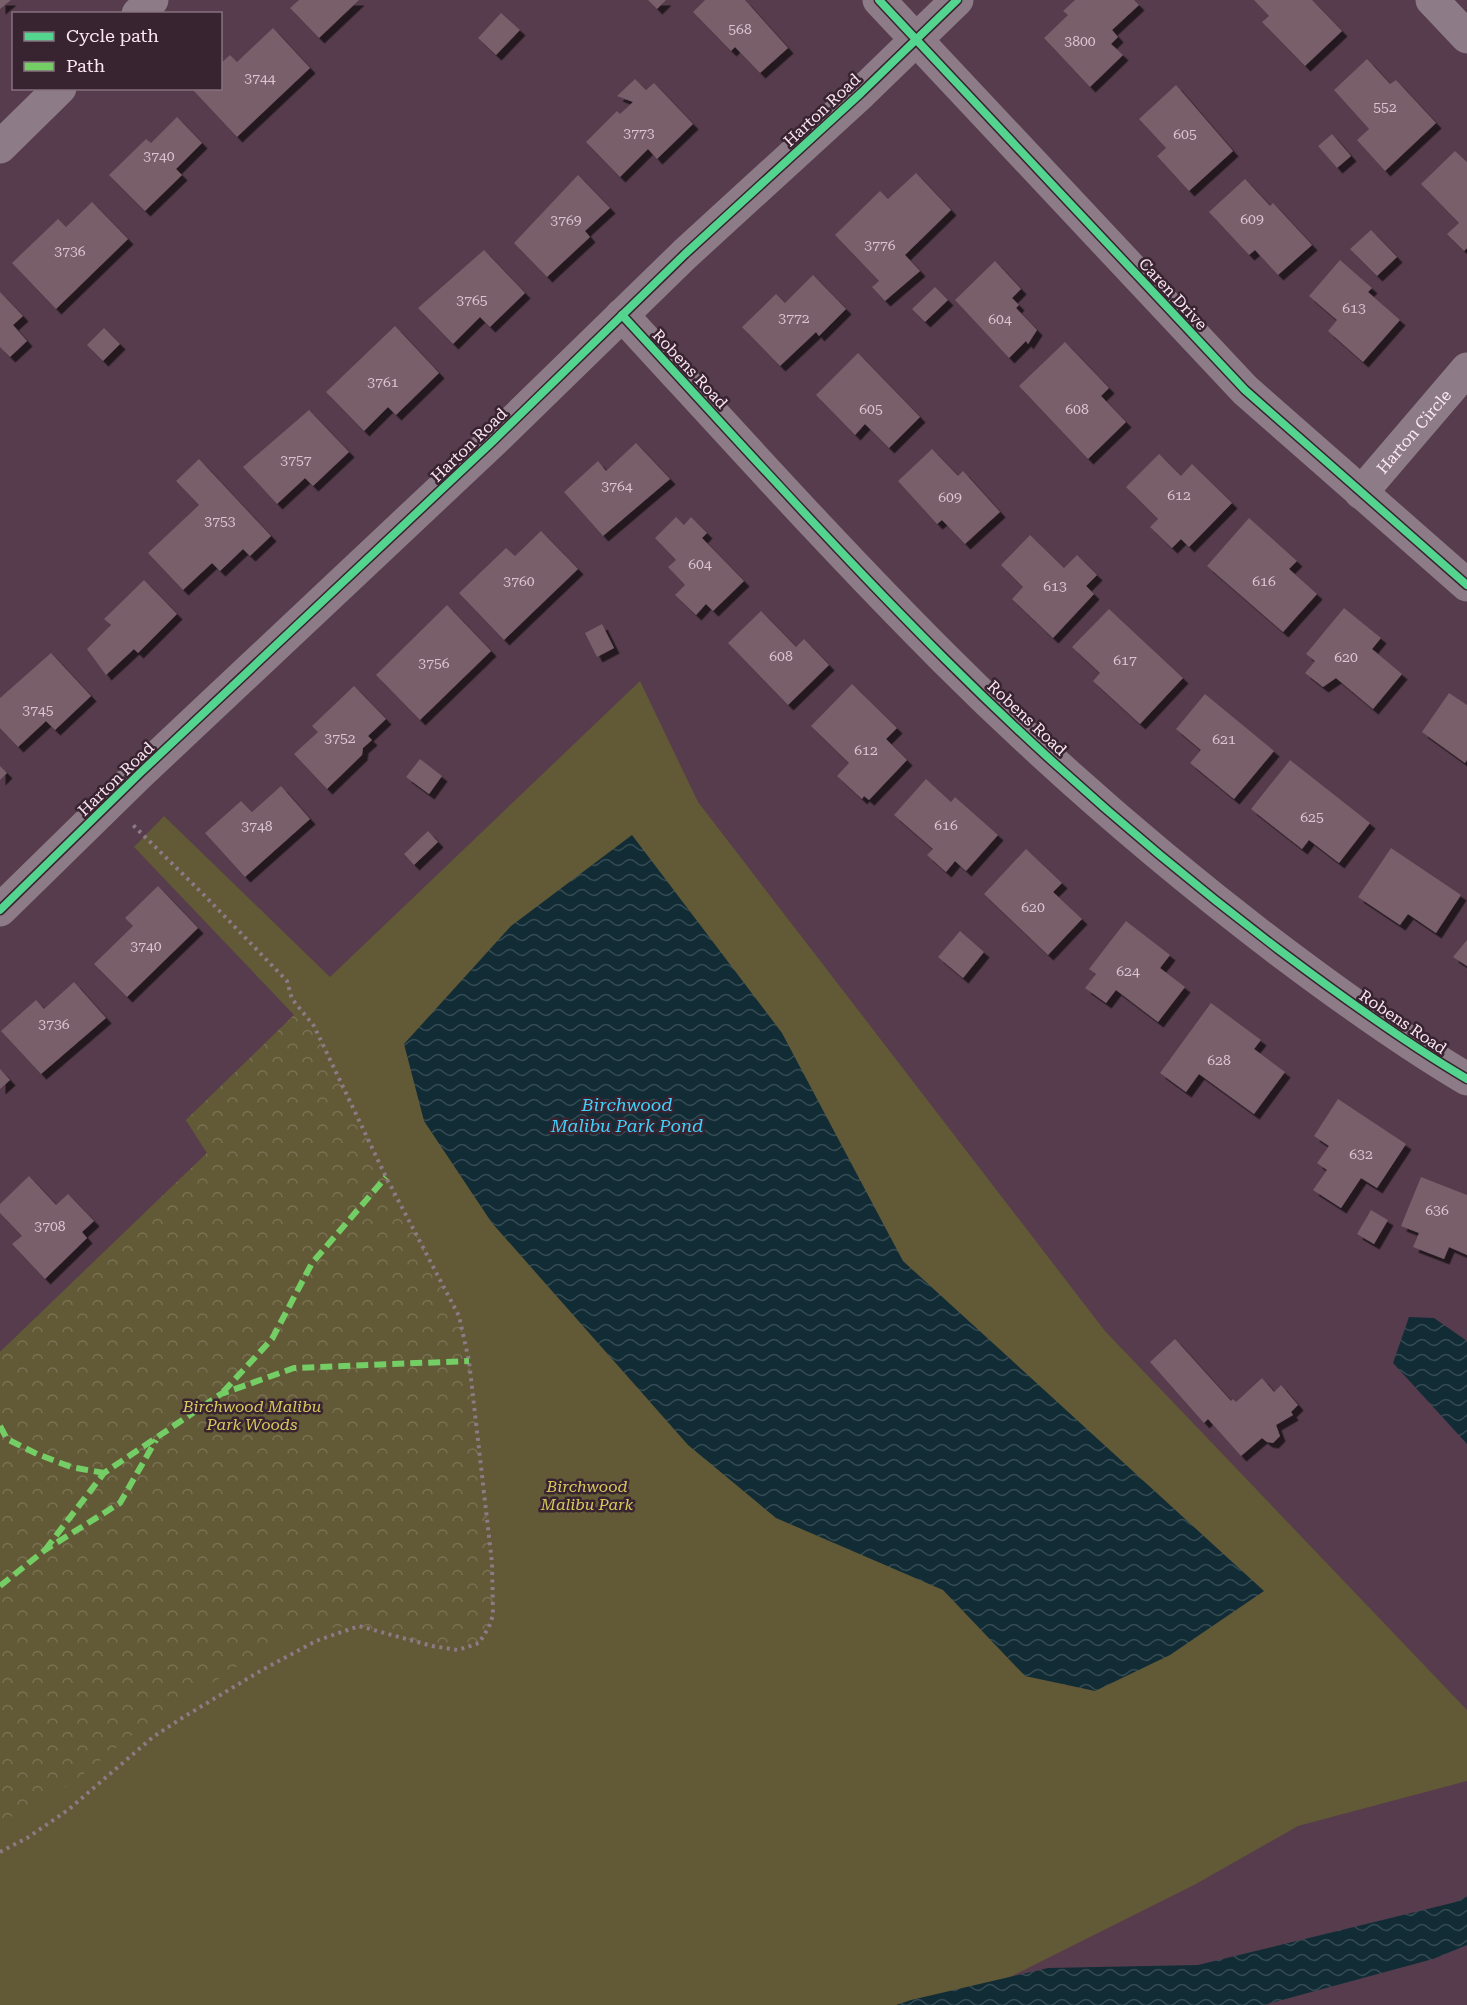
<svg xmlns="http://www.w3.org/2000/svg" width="1467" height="2005" viewBox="0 0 1467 2005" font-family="'Roboto Serif',serif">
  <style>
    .green { fill: #625936 }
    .forest { fill: url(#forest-crowns) }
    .water { fill: url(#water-waves) }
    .building { fill: #785e6a; filter: url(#shadow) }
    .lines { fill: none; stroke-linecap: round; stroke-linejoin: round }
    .path { stroke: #8c7a85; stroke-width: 4; stroke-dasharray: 3 4.5; stroke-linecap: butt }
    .minor { stroke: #8d7c87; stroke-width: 33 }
    .quiet { stroke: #74ce65; stroke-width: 6; stroke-dasharray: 12 6; stroke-linecap: butt }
    .cycleway-casing { stroke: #382330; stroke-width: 11 }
    .cycleway { stroke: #53d58f; stroke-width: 8 }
    .labels { text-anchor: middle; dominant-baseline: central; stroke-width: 5; stroke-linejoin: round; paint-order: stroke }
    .number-label { font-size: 14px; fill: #dcc4d1 }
    .street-label { font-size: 16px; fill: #fde6f3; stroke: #382330 }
    .park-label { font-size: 16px; font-style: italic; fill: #d8c95c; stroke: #382330 }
    .water-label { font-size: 18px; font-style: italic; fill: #41d1fa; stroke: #382330 }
  </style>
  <defs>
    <pattern id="forest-crowns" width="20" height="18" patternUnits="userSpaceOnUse" patternTransform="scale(1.5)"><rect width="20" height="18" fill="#625936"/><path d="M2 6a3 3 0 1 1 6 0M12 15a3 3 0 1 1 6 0" fill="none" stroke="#797154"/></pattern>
    <pattern id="water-waves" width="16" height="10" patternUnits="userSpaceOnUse" patternTransform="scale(1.5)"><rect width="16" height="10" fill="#122c36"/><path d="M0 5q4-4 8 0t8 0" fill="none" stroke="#354b54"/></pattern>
    <filter id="shadow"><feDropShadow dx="5.5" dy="5.5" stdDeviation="0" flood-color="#0009"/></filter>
  </defs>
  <rect width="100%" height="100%" fill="#563c4c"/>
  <polygon class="green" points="640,681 698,802 1105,1331 1467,1710 1467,1781 1298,1826 1196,1884 954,2005 0,2005 0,1352 207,1153 186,1120 294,1015 134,847 164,816 330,977"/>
  <polygon class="forest" points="294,1015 316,1032 386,1177 459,1316 469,1361 492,1563 493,1615 489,1627 484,1638 479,1643 458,1650 432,1646 359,1626 300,1630 238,1666 131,1736 72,1783 0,1823 0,1352 207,1153 186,1120"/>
  <g class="water">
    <polygon points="632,835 782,1033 903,1261 1264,1591 1170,1655 1095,1691 1025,1676 943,1590 776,1518 688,1445 492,1223 424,1121 404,1044 511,926"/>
    <polygon points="1409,1317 1434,1318 1467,1341 1467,1444 1393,1363"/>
    <polygon points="1467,1896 1467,1945 1433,1959 1264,2005 896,2005 911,2000 1048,1968 1198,1965 1456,1902"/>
  </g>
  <g class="building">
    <polygon points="0,0 11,0 0,9"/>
    <polygon points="299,0 359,0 319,38 290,8"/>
    <polygon points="648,0 666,0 657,9"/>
    <polygon points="705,0 745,0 788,48 760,73 735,47 731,51 693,12"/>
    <polygon points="1075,0 1134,0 1139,5 1112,30 1118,37 1111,44 1123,55 1090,87 1044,38 1068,15 1063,11"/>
    <polygon points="1254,0 1312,0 1342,31 1305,66 1262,22 1269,16"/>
    <polygon points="501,13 520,30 496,55 478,38"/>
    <polygon points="273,28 310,68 237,137 193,90 195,88 220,88 220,64 230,55 237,62"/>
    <polygon points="1367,59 1390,84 1396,80 1436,123 1385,171 1357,140 1369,129 1334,90"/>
    <polygon points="635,79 646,90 654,83 693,124 657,159 648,149 620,177 586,142 617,111 620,114 633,102 617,96"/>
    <polygon points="1176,85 1233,151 1189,191 1157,156 1166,148 1139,119"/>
    <polygon points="177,117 202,143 176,169 182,175 145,211 109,175 146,139 151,143"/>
    <polygon points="1332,134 1351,156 1337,168 1318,146"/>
    <polygon points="1455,151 1467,162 1467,248 1464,251 1447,234 1459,223 1421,184"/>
    <polygon points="916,173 951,210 905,255 920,271 885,301 872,287 879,281 835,235 880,191 888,199"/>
    <polygon points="578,175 610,208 585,231 590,237 547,277 514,243"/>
    <polygon points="1245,179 1270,206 1273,203 1312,245 1278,275 1255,250 1249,255 1209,212"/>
    <polygon points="92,202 128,239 56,309 12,263 58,219 66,227"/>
    <polygon points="1371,230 1397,257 1377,276 1350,249"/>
    <polygon points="484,250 525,293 490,327 480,317 453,344 418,308"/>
    <polygon points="1340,260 1372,288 1368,292 1400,320 1363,362 1328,331 1337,320 1309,296"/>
    <polygon points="995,261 1021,289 1012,298 1019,305 1016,308 1037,330 1028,344 1026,341 1009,358 955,300"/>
    <polygon points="813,275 846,309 819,336 816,332 780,366 742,327 776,294 785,303"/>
    <polygon points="935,287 948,300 925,322 912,309"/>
    <polygon points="0,292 23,316 13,325 27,341 10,357 0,347"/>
    <polygon points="395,326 439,373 396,415 388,407 364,431 326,392"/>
    <polygon points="104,328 120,344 103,361 87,345"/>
    <polygon points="1065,342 1109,388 1101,396 1126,422 1088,459 1019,386"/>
    <polygon points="858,353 920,417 889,448 865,424 855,435 816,395"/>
    <polygon points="309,410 349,452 313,486 305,478 277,504 243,467"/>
    <polygon points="636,443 670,479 603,536 564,492 598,461 606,471"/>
    <polygon points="932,449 958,476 963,471 1000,512 965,544 942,520 937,524 898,481"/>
    <polygon points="1159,454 1181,476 1192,464 1232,503 1189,547 1181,539 1172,548 1150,527 1158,519 1126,487"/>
    <polygon points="199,459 271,536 250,556 243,549 220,571 212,563 183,590 148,553 199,505 176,481"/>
    <polygon points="676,517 684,525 691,517 707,533 702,538 744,581 713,611 706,604 696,615 675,595 685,585 668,567 676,560 655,538"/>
    <polygon points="1249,518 1297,561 1289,569 1317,594 1283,632 1207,566"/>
    <polygon points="541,531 578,569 504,640 459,593 506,548 515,556"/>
    <polygon points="1030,535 1064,568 1077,555 1097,575 1086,586 1094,594 1053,638 1012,599 1023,587 1001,565"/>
    <polygon points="144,580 177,614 138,653 134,649 106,675 87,649 111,625 104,619"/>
    <polygon points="447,605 491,651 420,720 376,675"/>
    <polygon points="1344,608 1381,638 1372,649 1402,674 1373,709 1336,678 1323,687 1305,673 1315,661 1306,654"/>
    <polygon points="1109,609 1183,678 1140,724 1093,681 1100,673 1072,647"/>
    <polygon points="761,611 796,647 804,639 829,665 788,705 728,643"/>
    <polygon points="602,624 614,648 597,657 585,633"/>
    <polygon points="51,653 91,696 55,730 46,721 18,747 0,728 0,698"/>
    <polygon points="852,684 897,728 886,739 907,760 869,800 864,796 862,799 837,776 849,763 811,726"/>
    <polygon points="354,686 386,719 368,736 372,740 363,748 362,755 327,789 294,754 318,732 312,726"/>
    <polygon points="1449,693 1467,705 1467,760 1465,763 1422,732"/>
    <polygon points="1205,694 1274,751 1234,799 1190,763 1201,750 1176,729"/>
    <polygon points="420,759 442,776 429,794 406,777"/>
    <polygon points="1290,760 1370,823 1339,863 1309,840 1302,849 1251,809"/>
    <polygon points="0,766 7,773 0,780"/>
    <polygon points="926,779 951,802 955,797 998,835 966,871 955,861 946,872 927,855 933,849 894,815"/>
    <polygon points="281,786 310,819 245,877 205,833 241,801 252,812"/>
    <polygon points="428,831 438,842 414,865 404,854"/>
    <polygon points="1391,848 1461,895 1436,933 1408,914 1400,925 1358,897"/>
    <polygon points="1026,849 1062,883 1053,892 1082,919 1048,955 984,894"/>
    <polygon points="158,886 198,928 127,997 94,964 133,926 125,918"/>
    <polygon points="1126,921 1170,955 1160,968 1185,987 1158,1022 1116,990 1106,1003 1085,988 1096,974 1089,969"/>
    <polygon points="960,931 984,952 963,978 938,957"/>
    <polygon points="1467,940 1467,966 1453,957"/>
    <polygon points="74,982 106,1018 41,1074 1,1031 36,1000 44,1009"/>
    <polygon points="1211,1003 1261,1040 1254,1049 1285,1072 1254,1114 1199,1074 1186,1092 1160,1073"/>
    <polygon points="0,1069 10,1080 0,1089"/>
    <polygon points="1338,1099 1406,1144 1377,1188 1361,1178 1341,1208 1313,1190 1327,1170 1317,1163 1329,1146 1314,1136"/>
    <polygon points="29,1176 56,1205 68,1194 94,1221 82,1232 87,1238 45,1279 12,1244 22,1236 0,1213 0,1204"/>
    <polygon points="1421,1177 1467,1195 1467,1255 1449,1247 1444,1259 1413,1247 1419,1233 1401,1226"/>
    <polygon points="1371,1210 1388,1220 1374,1244 1357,1234"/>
    <polygon points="1175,1339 1231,1401 1233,1399 1236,1402 1262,1378 1274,1392 1281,1385 1298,1405 1291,1412 1293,1415 1276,1425 1280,1436 1273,1443 1267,1442 1262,1438 1241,1456 1208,1419 1204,1423 1150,1362"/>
  </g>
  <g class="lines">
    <polyline class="path" points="0,1852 27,1838 68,1810 153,1737 182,1718 262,1670 316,1641 359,1626 432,1646 458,1650 479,1643 489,1627 493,1615 492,1563 469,1361 459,1316 386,1177 314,1026 292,999 287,981 206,897 133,825"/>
    <g class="minor">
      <polyline points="879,0 1245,390 1467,585"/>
      <polyline points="1432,0 1467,37"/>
      <polyline points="138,14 152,0"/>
      <polyline points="0,147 60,88"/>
      <path d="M622,315C729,431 834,548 945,659C1049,763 1161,860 1278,949C1339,995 1401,1040 1467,1079"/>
      <path id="s1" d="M1361,493L1467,369"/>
      <polyline points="0,910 140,773 493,441 685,254 861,93 957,0"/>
    </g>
    <g class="quiet">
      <polyline points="223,1392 272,1339 312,1263 386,1177"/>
      <polyline points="0,1426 7,1439 37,1454 71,1467 104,1473"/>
      <polyline points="45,1550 104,1473 221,1394 294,1368 469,1361"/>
      <polyline points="0,1586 45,1550 120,1503 156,1440"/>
    </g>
    <defs>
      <g id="cycleway">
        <polyline points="879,0 1245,390 1467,585"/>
        <path d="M622,315C729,431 834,548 945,659C1049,763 1161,860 1278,949C1339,995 1401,1040 1467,1079"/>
        <polyline points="0,910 140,773 493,441 685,254 861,93 957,0"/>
      </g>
    </defs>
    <use href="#cycleway" class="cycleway-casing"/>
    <use href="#cycleway" class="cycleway"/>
  </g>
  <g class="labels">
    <g class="number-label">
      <text x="740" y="29">568</text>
      <text x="1080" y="41">3800</text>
      <text x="260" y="78">3744</text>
      <text x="1385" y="107">552</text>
      <text x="639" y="133">3773</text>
      <text x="1185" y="134">605</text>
      <text x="159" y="156">3740</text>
      <text x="1252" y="219">609</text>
      <text x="566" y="220">3769</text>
      <text x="880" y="245">3776</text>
      <text x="70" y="251">3736</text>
      <text x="472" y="300">3765</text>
      <text x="1354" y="308">613</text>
      <text x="794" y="318">3772</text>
      <text x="1000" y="319">604</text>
      <text x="383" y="382">3761</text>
      <text x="871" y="409">605</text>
      <text x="1077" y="409">608</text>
      <text x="296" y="460">3757</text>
      <text x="617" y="486">3764</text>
      <text x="1179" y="495">612</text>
      <text x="950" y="497">609</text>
      <text x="220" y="521">3753</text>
      <text x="700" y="564">604</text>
      <text x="519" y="581">3760</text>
      <text x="1264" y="581">616</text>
      <text x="1055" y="586">613</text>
      <text x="781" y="656">608</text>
      <text x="1346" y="657">620</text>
      <text x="1125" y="660">617</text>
      <text x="434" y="663">3756</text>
      <text x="38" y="710">3745</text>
      <text x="340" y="738">3752</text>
      <text x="1224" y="739">621</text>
      <text x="866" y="750">612</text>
      <text x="1312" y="817">625</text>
      <text x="946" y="825">616</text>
      <text x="257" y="826">3748</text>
      <text x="1033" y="907">620</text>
      <text x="146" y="946">3740</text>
      <text x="1128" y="971">624</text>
      <text x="54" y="1024">3736</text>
      <text x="1219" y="1060">628</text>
      <text x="1361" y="1154">632</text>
      <text x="1437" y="1210">636</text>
      <text x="50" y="1226">3708</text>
    </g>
    <g class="street-label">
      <text transform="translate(822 110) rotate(-43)">Harton Road</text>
      <text transform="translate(1173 294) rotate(47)">Caren Drive</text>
      <text transform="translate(690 369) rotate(47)">Robens Road</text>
      <text stroke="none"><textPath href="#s1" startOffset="81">Harton Circle</textPath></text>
      <text transform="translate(469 445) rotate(-44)">Harton Road</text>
      <text transform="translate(1027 718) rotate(43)">Robens Road</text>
      <text transform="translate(116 779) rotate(-44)">Harton Road</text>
      <text transform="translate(1403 1022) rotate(34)">Robens Road</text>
    </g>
    <g class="park-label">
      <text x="252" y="1406">Birchwood Malibu<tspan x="252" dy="18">Park Woods</tspan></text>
      <text x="587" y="1486">Birchwood<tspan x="587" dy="18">Malibu Park</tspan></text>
    </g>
    <g class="water-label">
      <text x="627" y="1104">Birchwood<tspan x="627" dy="21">Malibu Park Pond</tspan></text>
    </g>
  </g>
  <rect x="12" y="12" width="210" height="78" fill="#382330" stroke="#87717e" stroke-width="1.5"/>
  <rect x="24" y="32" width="30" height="9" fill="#53d58f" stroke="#87717e" stroke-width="1.5"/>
  <text x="66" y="42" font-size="18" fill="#fde6f3">Cycle path</text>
  <rect x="24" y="62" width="30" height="9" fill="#74ce65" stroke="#87717e" stroke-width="1.5"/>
  <text x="66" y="72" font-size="18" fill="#fde6f3">Path</text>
</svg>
